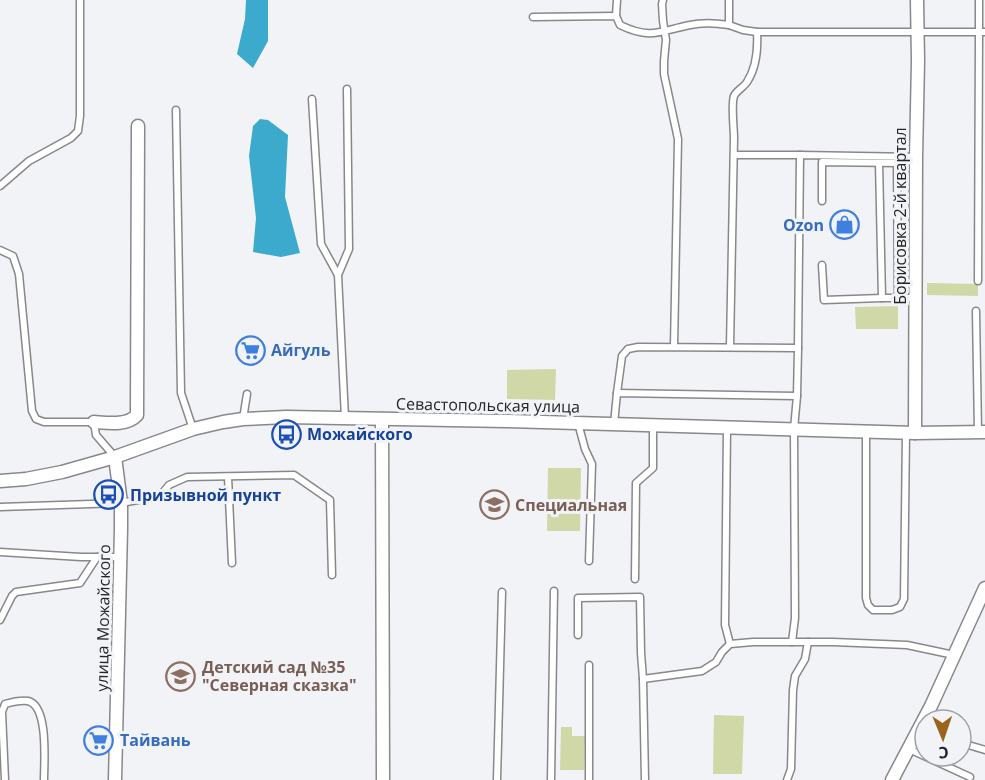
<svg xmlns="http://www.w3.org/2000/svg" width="985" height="780" viewBox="0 0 985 780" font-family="'Open Sans',sans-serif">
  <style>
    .green { fill: #cfd8a6 }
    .water { fill: #3baacd }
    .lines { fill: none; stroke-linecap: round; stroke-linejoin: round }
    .lane-casing { stroke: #88888c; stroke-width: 9 }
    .street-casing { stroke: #88888c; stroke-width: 15 }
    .lane { stroke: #fff; stroke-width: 6 }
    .street { stroke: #fff; stroke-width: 12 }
    .labels { text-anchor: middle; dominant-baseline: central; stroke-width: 6; stroke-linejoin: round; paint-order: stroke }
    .street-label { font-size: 16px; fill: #252527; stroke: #f2f3f7 }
    .shop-label { font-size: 16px; font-weight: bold; fill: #366cbe; stroke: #f2f3f7; text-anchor: start }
    .transit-label { font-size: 16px; font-weight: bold; fill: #164399; stroke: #f2f3f7; text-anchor: start }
    .education-label { font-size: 16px; font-weight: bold; fill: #785e54; stroke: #f2f3f7; text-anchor: start }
  </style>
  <rect width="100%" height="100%" fill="#f2f3f7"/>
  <g class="green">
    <polygon points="927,283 978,284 978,296 927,295"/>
    <polygon points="898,306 898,329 856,329 855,307"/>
    <polygon points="556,369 555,400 507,399 507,370"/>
    <polygon points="548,468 581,468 580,531 547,531"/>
    <polygon points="714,715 744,716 742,774 713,774"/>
    <polygon points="561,727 572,727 572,736 585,736 584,770 560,770"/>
  </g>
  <g class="water">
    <polygon points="246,0 268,0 268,41 253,68 237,54 245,19"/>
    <polygon points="260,119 268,120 288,135 285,197 300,253 281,257 253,252 256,218 249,156 253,126"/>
  </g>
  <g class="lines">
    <defs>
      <g id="lane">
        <polyline points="663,0 662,4 663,21 666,40 664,61 664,74 678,139 674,347"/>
        <polyline points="616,16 617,0"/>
        <path d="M533,17L616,16L620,25C651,40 660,31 690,25C703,22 716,23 729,25V0"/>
        <polyline points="729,25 743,30 757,32 979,32 979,0"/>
        <polyline points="312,99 321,244 338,275 345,418"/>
        <polyline points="176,110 181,393 193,429"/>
        <polyline points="734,155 800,155"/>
        <polyline points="879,163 882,298 915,298"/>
        <polyline points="0,186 29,161 71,138 78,131 80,116 80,0"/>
        <polyline points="822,201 822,162 897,163 898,298"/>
        <polyline points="0,250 13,256 19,274 32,411 36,419 44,422 94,422 96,435 115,457"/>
        <polyline points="822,265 824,300 882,298"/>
        <polyline points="338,275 349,249 347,89"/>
        <polyline points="978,281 979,32 985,32"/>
        <polyline points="976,311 978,432"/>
        <path d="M730,347L734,138C734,128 731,105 734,96C736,91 744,87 747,82C757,67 758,49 757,32"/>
        <polyline points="798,348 800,155 916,157"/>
        <polyline points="617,393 622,356 628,349 638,347 798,348 797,396"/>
        <polyline points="243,419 247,394"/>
        <polyline points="578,423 585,449 592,464 589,561"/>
        <polyline points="614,424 617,393 797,396 794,429 795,618 792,642"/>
        <polyline points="727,428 725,625 730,644"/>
        <polyline points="866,432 866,598 868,605 873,610 892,610 900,607 904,599 906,433"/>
        <polyline points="228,477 232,563"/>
        <polyline points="0,507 121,503 160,496 169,485 187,477 294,475 330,500 332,575"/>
        <polyline points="0,552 81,557 121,557"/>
        <polyline points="635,579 636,483 653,468 653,426"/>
        <polyline points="0,620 12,596 16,592 80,583 97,557"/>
        <polyline points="578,635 578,598 640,597 641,653 643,679 645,780"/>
        <polyline points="589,665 589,780"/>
        <polyline points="643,679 702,671 716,662 722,652 730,644 753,642 833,642 907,645 954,655"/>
        <polyline points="909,749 970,777"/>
        <polyline points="961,749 965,744 985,750"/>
        <path d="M5,780L2,712L5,704C12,702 21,700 28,701C49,706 44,763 44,780"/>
        <polyline points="497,780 502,592"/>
        <polyline points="551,780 554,591"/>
        <polyline points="787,780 791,769 793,690 795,676 805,659 808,642"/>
      </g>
      <g id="street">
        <polyline points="382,419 383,780"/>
        <path d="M94,422C108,423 127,426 137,415L138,126"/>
        <polyline points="915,433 916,157 918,61 917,0"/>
        <polyline points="115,457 121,503 121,529 115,780"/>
        <polyline points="0,481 26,479 62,472 115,457 193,429 223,422 243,419 286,417 506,421 915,433 985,432"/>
        <polyline points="892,780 931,706 985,588"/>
      </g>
    </defs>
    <use href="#lane" class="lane-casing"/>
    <use href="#street" class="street-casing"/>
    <use href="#lane" class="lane"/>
    <use href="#street" class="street"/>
  </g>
  <defs>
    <symbol id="shop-ring" viewBox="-11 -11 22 22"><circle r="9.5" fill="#f2f3f7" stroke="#3f7fe0" stroke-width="1.5"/><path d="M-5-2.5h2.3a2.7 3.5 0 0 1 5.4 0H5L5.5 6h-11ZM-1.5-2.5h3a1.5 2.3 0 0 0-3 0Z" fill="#3f7fe0"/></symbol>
    <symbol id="supermarket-ring" viewBox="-11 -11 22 22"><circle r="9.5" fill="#f2f3f7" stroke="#3f7fe0" stroke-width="1.5"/><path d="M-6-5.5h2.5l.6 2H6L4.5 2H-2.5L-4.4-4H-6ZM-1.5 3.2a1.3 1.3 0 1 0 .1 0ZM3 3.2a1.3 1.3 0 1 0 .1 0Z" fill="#3f7fe0"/></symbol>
    <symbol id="bus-ring" viewBox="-11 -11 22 22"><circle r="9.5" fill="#f2f3f7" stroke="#1a4fb4" stroke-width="1.5"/><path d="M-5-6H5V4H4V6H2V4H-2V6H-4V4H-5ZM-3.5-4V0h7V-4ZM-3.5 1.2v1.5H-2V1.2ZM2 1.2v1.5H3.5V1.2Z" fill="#1a4fb4"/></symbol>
    <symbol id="school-ring" viewBox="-11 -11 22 22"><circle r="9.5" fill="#f2f3f7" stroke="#8d6e63" stroke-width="1.5"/><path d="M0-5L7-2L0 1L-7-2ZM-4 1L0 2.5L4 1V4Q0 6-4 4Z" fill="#8d6e63"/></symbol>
  </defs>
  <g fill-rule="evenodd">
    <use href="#shop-ring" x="828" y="208" width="33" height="33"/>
    <use href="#supermarket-ring" x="234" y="334" width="33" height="33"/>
    <use href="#bus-ring" x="270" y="418" width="33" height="33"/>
    <use href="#bus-ring" x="92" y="478" width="33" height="33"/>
    <use href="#school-ring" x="478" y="488" width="33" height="33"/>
    <use href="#school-ring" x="164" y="660" width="33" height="33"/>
    <use href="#supermarket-ring" x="82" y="724" width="33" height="33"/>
  </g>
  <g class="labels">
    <g class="street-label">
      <text transform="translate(900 216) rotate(-90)">Борисовка 2-й квартал</text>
      <text transform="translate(488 405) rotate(1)">Севастопольская улица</text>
      <text transform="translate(103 618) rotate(-89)">улица Можайского</text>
    </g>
    <g class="shop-label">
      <text x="824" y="225" text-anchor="end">Ozon</text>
      <text x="271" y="350">Айгуль</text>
      <text x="120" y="740">Тайвань</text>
    </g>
    <g class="transit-label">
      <text x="307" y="434">Можайского</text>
      <text x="130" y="495">Призывной пункт</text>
    </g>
    <g class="education-label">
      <text x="515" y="505">Специальная</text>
      <text x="202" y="667">Детский сад №35<tspan x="202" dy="18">"Северная сказка"</tspan></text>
    </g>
  </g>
  <g transform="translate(943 738) rotate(178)"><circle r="28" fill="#f2f3f7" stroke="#a0a1a4" stroke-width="1.5"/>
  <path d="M0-4.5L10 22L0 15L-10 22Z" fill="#9a641c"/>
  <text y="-9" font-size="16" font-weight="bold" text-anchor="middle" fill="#252527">С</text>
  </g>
</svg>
